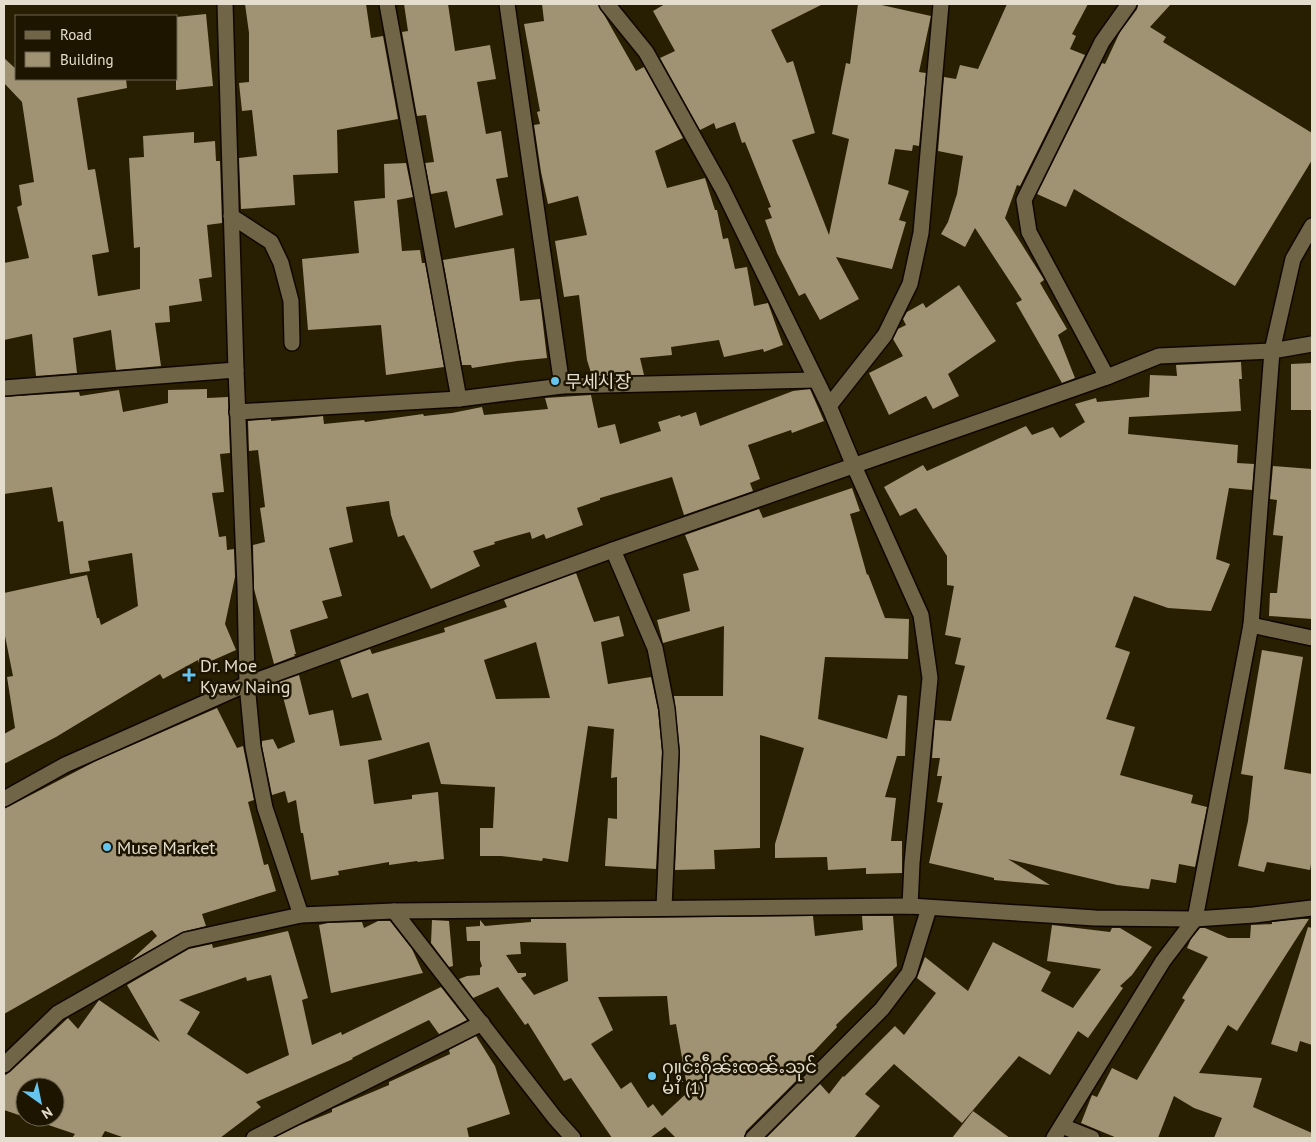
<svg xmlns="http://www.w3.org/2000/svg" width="1316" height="1142" viewBox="0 0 1316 1142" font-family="'PT Sans','Noto Sans KR','Noto Sans Myanmar',sans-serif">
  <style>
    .building { fill: #9f9373; fill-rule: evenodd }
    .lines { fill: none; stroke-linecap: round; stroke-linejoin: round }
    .minor-casing { stroke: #100700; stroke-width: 18 }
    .minor { stroke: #706547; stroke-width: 15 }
    .poi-dot { fill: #65c5ee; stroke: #1e1500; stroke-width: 2 }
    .labels { text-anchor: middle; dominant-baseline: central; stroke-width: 5; stroke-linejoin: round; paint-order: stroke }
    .poi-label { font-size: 18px; fill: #e4ddcd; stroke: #1e1500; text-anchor: start }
  </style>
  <rect width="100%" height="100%" fill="#281e01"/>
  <g class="building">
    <polygon points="245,4 366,4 371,38 383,36 398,119 337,130 338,173 293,175 295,205 241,209 239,158 257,156 252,110 242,111 239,83 249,82 249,33"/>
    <polygon points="404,4 448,4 455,51 490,45 496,79 477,82 486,134 501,131 508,177 496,179 503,215 455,228 447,191 431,194 425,163 434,162 426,115 417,116 402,32 408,31"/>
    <polygon points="542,4 598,4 636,71 644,67 683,138 655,151 667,188 705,178 715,210 717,210 723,239 728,238 735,269 747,267 754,306 768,303 783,345 764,352 763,349 724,357 719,340 671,347 672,355 640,358 644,375 592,376 587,360 579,295 564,297 555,241 587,235 578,196 548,204 541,172 534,125 540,124 537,112 540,111 524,24 544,21"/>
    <polygon points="665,4 823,4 771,30 787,63 793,61 815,133 792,140 829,235 849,139 832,134 846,63 850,64 858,4 877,4 931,16 919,72 926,73 919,146 913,145 912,151 895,149 888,184 909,191 899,220 906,222 892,269 836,257 859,299 820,320 805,293 799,296 777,253 765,220 772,218 768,208 771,207 745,142 742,143 735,122 716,129 714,123 700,130 660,58 675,51 653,11"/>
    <polygon points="1007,4 1088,4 1072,34 1076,36 1070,49 1085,55 1020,186 1017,185 1005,218 1043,278 1044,280 1040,283 1067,329 1058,335 1075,378 1062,383 1016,303 1022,300 975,228 965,247 941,234 948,222 957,194 963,156 938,151 944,77 956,79 960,65 978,69"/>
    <polygon points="1138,4 1171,4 1150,27 1166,37 1163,42 1312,133 1312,160 1235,286 1074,189 1066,207 1037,194 1102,63 1105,64 1120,32 1137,9"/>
    <polygon points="206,14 213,86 176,90 176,17"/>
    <polygon points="4,58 16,69 16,79 126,79 127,88 77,98 88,170 95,169 109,252 92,255 98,296 140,289 140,247 134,248 129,158 144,157 143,136 194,132 194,143 215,141 216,161 220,161 222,223 207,225 212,277 199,279 202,301 169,306 170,322 155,323 161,366 116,370 111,330 73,338 77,373 36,376 32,334 4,340 4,263 29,258 17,207 22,205 19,185 34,182 22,102 4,83"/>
    <polygon points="406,163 413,197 397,200 402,251 420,250 422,263 425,263 444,367 386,375 381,325 308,330 302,259 359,253 354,201 385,198 384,164"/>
    <polygon points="514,248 520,301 540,299 547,358 517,361 472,368 471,365 462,365 443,260"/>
    <polygon points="959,285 996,341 948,374 959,396 933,409 926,396 889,415 869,373 903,356 893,339 898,329 906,325 903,319 907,312 923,303 926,308"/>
    <polygon points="1241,362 1242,379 1239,379 1241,411 1129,417 1128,434 1238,445 1237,463 1254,464 1252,490 1229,488 1216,559 1230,564 1211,611 1168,608 1134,596 1115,647 1130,652 1106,719 1135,727 1120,775 1193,795 1191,803 1207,807 1195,867 1179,864 1176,883 1151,879 1149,889 1117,885 1008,859 1050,885 994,880 994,878 929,863 943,803 937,802 942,776 937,776 940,758 932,758 935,720 951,721 965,666 955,664 961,638 945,635 954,586 947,585 947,556 916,508 900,516 884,487 923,465 927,471 1026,426 1032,435 1053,427 1060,438 1085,422 1075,404 1096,398 1097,402 1149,397 1150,375 1177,376 1176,365"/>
    <polygon points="1312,363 1312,410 1291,410 1291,364"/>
    <polygon points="207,389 207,398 228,397 230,453 220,454 224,492 212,493 219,537 226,536 227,550 234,549 235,577 225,624 236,650 200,666 198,660 163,679 160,674 56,737 4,764 4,734 15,728 7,677 13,676 4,631 4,593 87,575 97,618 99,618 101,625 138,606 132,553 88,561 90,571 70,574 63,521 58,522 52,487 4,494 4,397 79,392 80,396 119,390 123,412 168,403 168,390"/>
    <polygon points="810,389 824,421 792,433 791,430 748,445 760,479 750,483 753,491 684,515 672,477 600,498 600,500 577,508 583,525 546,539 544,534 532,539 530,532 494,542 495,544 473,551 480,566 431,589 404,535 398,537 391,515 389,501 346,507 353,542 329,548 342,596 322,601 328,618 290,630 296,654 294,654 295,656 274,664 254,589 253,545 265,542 260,508 265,507 258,450 249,451 248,421 271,419 271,421 323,416 324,424 364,420 365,422 423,414 424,416 452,413 482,407 484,415 548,409 545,398 591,395 598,428 615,424 620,444 661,431 658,422 680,415 681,417 696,412 700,426 793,391"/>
    <polygon points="1273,466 1312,469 1312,619 1269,616 1270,593 1277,593 1283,536 1273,535 1277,500 1270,499"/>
    <polygon points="852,488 860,511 850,514 867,575 868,574 885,618 909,619 908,659 825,657 818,719 887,739 898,695 907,696 905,756 897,756 885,797 896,798 891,841 902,841 902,873 866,874 866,868 828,870 827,857 775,858 775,844 804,748 760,735 760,848 714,850 715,869 675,870 680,752 674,696 723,696 724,626 663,643 657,620 690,611 683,574 699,570 685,535 759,509 763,518"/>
    <path d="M576,573L594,622L619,616L624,636L601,642L608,684L651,677L658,710L662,752L656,869L605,866L608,818L617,819V777L611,778L614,729L588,726L568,862L543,858L542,861L501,856H480V828H493L495,787L441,784L429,742L368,760L374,804L412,799V795L438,792L444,859L418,862L417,861L389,865V862L338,871L339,875L311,880L303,833H301L296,800L288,803L285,791L272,795L262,746V741L273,739L278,749L295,742L279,682L299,675L309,715L333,710L340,746L382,740L368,693L352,698L340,660L370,649L372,654L445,632L444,628L507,607L504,600ZM536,642L550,698L496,699L484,660Z"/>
    <polygon points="1262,650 1303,657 1284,769 1312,774 1312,858 1310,870 1267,862 1264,872 1238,866 1248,821 1253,776 1241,774"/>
    <polygon points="217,708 237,748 243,746 254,800 248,802 264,865 268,864 276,891 202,914 206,926 182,932 129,962 157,936 152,930 4,1014 4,809 96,761"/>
    <path d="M813,916L815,936L863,930L862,916H893L897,966L836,1025L837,1027L803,1063L808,1069L746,1131L744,1138H676L665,1127L650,1138H612L571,1078L564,1081L528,1023L525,1025L498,987L473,998L459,979L467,976L480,975V968L482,966L480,960V941H467L466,927L480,926V920L485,926L531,922V919ZM520,942L566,943L568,981L534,995L521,978L526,976V973H518L506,955L521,954ZM667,996L670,1025L676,1024L688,1092L662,1116L653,1104L648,1108L631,1082L621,1089L591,1044L613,1030L598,997Z"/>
    <polygon points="1302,919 1309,919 1237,1031 1228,1025 1199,1073 1262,1078 1253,1107 1312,1133 1312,1138 1214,1138 1222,1118 1194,1108 1174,1096 1158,1138 1117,1138 1081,1123 1092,1095 1097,1097 1112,1068 1137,1080 1185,1000 1182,998 1208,957 1187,948 1191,939 1200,928 1205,928 1228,938 1250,938 1251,925 1272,924 1272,922"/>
    <polygon points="432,920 449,921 453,966 449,967 431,943"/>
    <polygon points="378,921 390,921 412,949 423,973 331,993 319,925 328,923 362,922 364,928"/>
    <polygon points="1052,925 1110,932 1112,928 1120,928 1152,947 1132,975 1120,986 1123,988 1088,1038 1078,1031 1050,1075 1019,1056 962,1123 894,1064 865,1094 880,1106 854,1138 766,1138 820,1084 829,1094 843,1076 844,1077 895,1026 904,1035 936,993 917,978 925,957 968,991 993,942 1051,972 1041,991 1073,1008 1101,969 1047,961"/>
    <polygon points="1308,927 1312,928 1312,1045 1300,1041 1297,1052 1271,1044"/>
    <path d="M288,931L308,998L302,1000L312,1045L341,1032L342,1035L441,987L467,1020L439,1034L429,1020L352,1058L353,1059L256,1102L261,1107L220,1138H125L105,1131L101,1138H72L75,1134L4,1110V1076L10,1072L68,1018L78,1029L99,1000L160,1042L127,985L189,949L212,944L213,948ZM271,975L289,1055L247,1074L187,1034L200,1012L179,1000L246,977L247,981ZM25,1087H55V1117H25Z"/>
    <polygon points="476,1036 495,1066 510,1114 467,1128 469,1138 274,1138 300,1125 332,1112 332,1109 389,1085 389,1082 450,1054 449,1050"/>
    <polygon points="973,1111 1010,1138 952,1138"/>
  </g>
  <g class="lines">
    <defs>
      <g id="minor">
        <polyline points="225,4 236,370 245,586 247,684 253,747 265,808 301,915"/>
        <polyline points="387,4 459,399"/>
        <polyline points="507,4 562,386"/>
        <polyline points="607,4 646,52 722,188 829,406 854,466 921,615 930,678 912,863 910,906"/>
        <polyline points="231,216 271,242 281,263 291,301 292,343"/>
        <polyline points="1107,377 1029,232 1024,200 1102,42 1129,4"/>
        <polyline points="4,388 236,370"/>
        <polyline points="829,406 885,335 910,284 921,233 941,4"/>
        <polyline points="237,412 459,399 562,386 815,380"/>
        <polyline points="613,550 655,648 667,709 671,752 664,907"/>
        <polyline points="1251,625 1312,638"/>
        <polyline points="4,799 65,765 247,684 613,550 1107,377 1159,356 1272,351 1312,344"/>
        <polyline points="394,911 555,1118 573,1138"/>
        <polyline points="4,1065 58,1013 186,940 301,915 394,911 910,906 1095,918 1195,919 1254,915 1312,908"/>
        <polyline points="1062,1126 1092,1138"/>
        <polyline points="254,1138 482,1023"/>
        <polyline points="753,1138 882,1009 909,973 929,908"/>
        <polyline points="1054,1138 1163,961 1195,919 1251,625 1272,351 1293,259 1312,226"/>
      </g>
    </defs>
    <use href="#minor" class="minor-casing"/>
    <use href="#minor" class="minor"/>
  </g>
  <g class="poi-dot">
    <circle cx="555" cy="381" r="5"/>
    <path d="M186.5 667.5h5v5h5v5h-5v5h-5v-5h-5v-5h5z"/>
    <circle cx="107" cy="847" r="5"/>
    <circle cx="652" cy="1076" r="5"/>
  </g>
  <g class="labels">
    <g class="poi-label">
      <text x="565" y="381">무세시장</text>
      <text x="200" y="665">Dr. Moe<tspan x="200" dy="21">Kyaw Naing</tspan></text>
      <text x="117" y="847">Muse Market</text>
      <text x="662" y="1066">ႁူင်းႁဵၼ်းၸၼ်ႉသုင်<tspan x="662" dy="21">မၢႆ (1)</tspan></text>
    </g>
  </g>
  <rect width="1316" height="1142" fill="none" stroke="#e4ddcd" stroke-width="10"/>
  <rect x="15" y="15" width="162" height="65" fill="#1e1500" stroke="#6d6552"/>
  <rect x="25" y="31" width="25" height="8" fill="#706547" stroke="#6d6552"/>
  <text x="60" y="40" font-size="15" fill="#e4ddcd">Road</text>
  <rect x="25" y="52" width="25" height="15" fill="#9f9373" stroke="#6d6552"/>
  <text x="60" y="65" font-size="15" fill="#e4ddcd">Building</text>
  <g transform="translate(40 1102) rotate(147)"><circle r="24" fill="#1e1500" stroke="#6d6552"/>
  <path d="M0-4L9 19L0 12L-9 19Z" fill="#65c5ee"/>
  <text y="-8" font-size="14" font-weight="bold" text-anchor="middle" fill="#e4ddcd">N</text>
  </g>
</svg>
